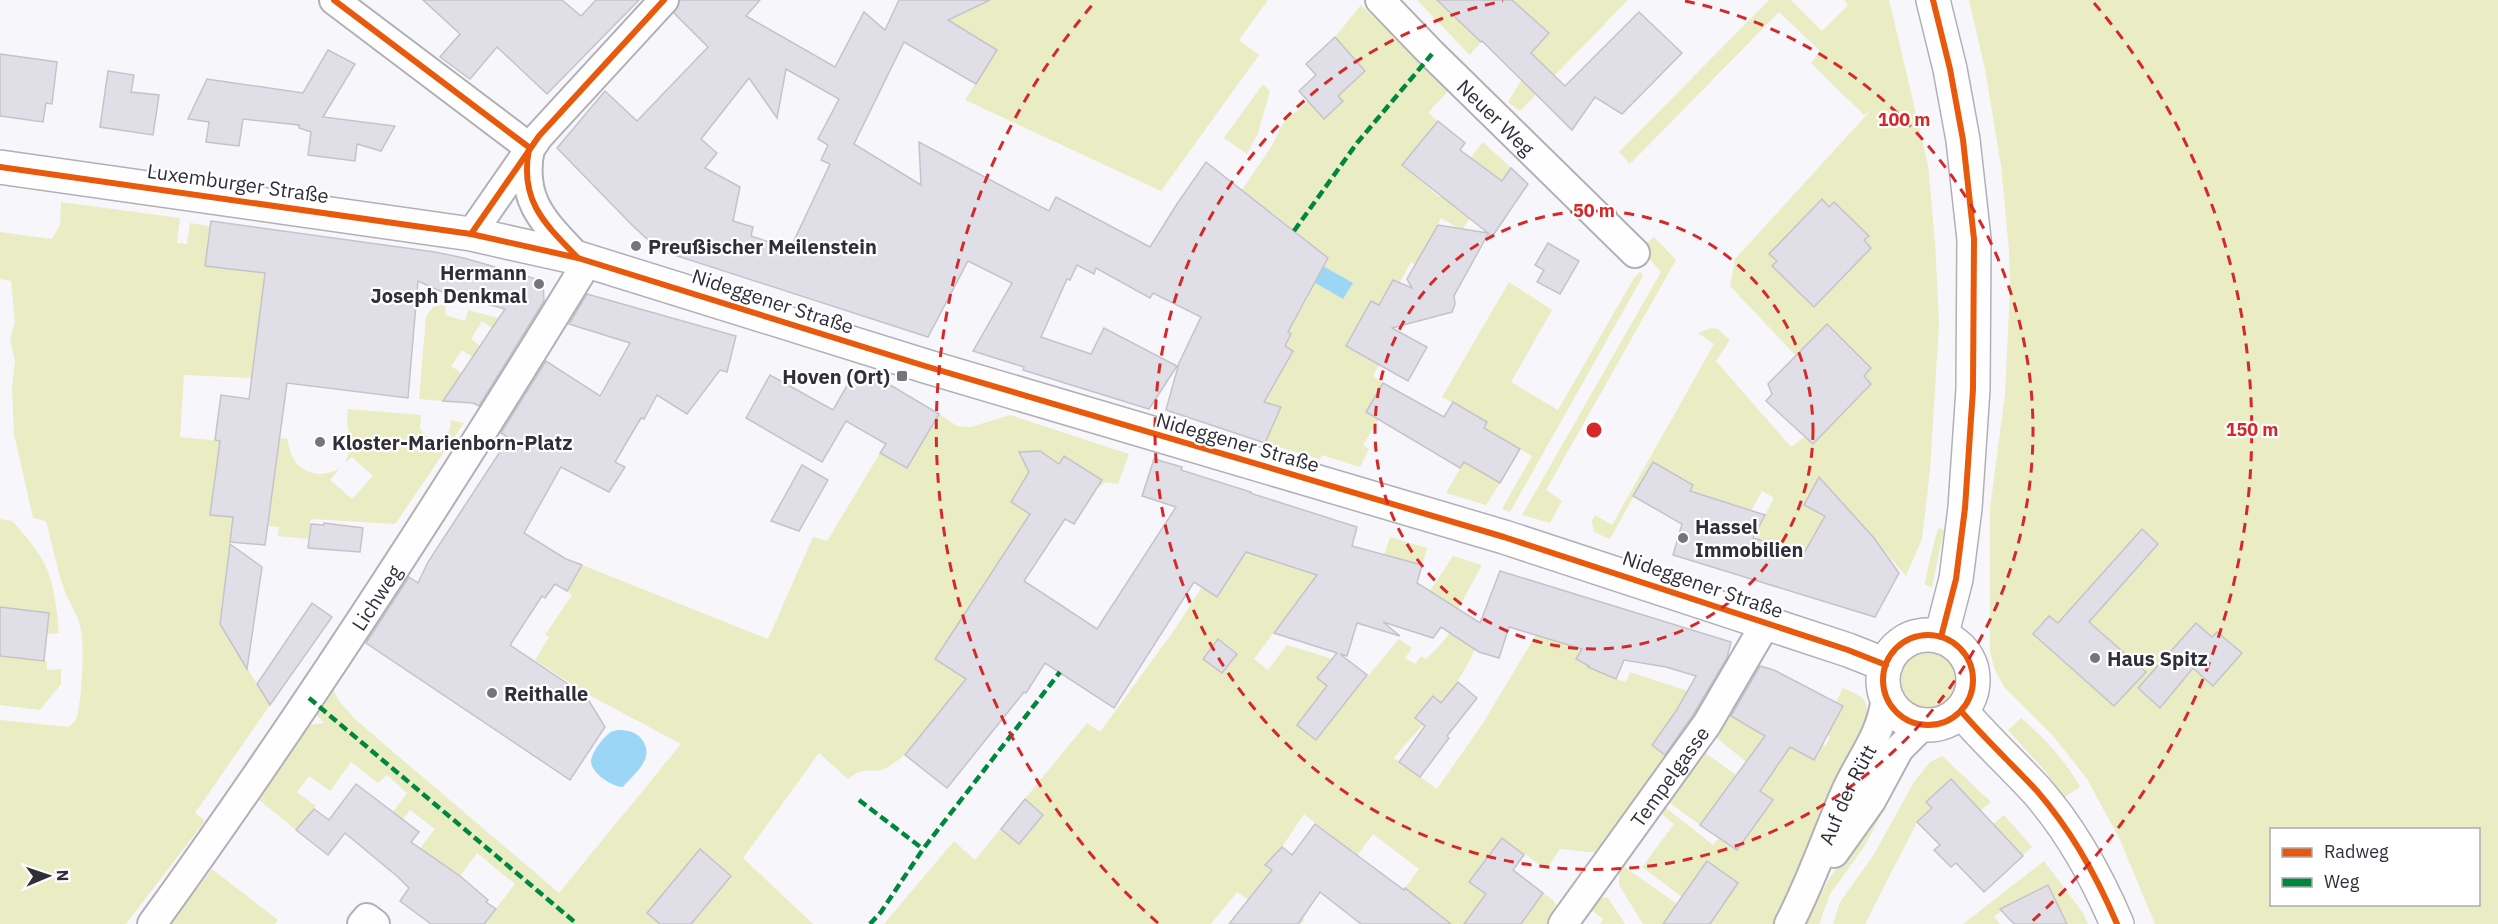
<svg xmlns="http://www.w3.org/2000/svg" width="2498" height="924" viewBox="0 0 2498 924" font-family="'IBM Plex Sans',sans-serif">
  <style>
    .green { fill: #eaecc4; fill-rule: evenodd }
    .water { fill: #9bd6f6 }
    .building { fill: #e0dee6; stroke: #c5c3ca; stroke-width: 1.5; fill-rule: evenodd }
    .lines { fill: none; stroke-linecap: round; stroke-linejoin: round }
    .minor-casing { stroke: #b2b0b7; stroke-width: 32 }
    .tertiary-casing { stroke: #b2b0b7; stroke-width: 36 }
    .primary-casing { stroke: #b2b0b7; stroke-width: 36 }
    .minor { stroke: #fefefe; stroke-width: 28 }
    .tertiary { stroke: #fefefe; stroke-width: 33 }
    .primary { stroke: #fefefe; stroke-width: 33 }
    .quiet { stroke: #00873e; stroke-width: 4.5; stroke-dasharray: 9 4.5; stroke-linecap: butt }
    .cycleway-casing { stroke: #fff; stroke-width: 10 }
    .cycleway { stroke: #e8590c; stroke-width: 6 }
    .ring { fill: none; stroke: #d62828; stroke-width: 3; stroke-dasharray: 10 8 }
    .poi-dot { fill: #76747d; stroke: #fff; stroke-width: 2 }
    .labels { text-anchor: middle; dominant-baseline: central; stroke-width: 4.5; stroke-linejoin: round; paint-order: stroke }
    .street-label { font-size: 20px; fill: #302e39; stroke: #fff }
    .poi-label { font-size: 20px; font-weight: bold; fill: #302e39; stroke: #fff; text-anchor: start }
    .centre { fill: #d62828; stroke: #fff; stroke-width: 3 }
    .ring-label { font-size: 18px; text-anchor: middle; font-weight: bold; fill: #d62828; stroke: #fff; stroke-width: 4.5; stroke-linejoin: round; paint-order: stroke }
  </style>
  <rect width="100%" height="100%" fill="#f7f6fa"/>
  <g class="green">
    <polygon points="916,0 1268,0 1239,40 1259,55 1161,191 965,100 997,50"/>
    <polygon points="1417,0 1437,0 1481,42 1470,55"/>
    <polygon points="1512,0 1628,0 1520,111 1508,102 1522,79 1531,53 1549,33"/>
    <polygon points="1769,0 1791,0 1822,31 1848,5 1844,0 1889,0 1893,16 1928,165 1935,242 1939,324 1930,470 1922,539 1906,576 1828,487 1817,482 1804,505 1825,516 1804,553 1755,539 1759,526 1774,498 1762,491 1751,511 1722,501 1713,526 1653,462 1610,539 1594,532 1592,521 1595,515 1612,525 1714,344 1698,333 1711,328 1718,329 1730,340 1716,361 1791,447 1811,432 1818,439 1871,384 1864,376 1870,368 1819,331 1796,356 1730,286 1735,259 1871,110 1864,115 1811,63 1820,51 1779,12 1630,164 1619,152"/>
    <path d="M1969,0H2498V924H2155L2120,840L2087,779L2054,737L2004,687L1994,668L1990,651V509L2005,394L2010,288L2009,250L2001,166L1985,69ZM2272,830H2478V904H2272Z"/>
    <polygon points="1361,5 1449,90 1428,113 1438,121 1403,165 1439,197 1483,142 1511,168 1502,181 1488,171 1470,218 1462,230 1441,218 1435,230 1435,276 1411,262 1399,284 1392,281 1386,293 1412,308 1346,346 1379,365 1373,376 1383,383 1366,412 1379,419 1363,445 1369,449 1360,467 1322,455 1320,459 1265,443 1276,417 1260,411 1269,387 1292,351 1285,346 1291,334 1288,332 1309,296 1306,293 1317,249 1270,211 1240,193 1271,147 1284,122 1308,101 1324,118 1343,101 1338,96 1365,71 1335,37"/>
    <polygon points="1263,84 1270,91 1258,133 1247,154 1224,138"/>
    <path d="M61,202L180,218L177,243L187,244L190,223L210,226L205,266L226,269L228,256L267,261L252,378L184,375L180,437L220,441L211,515L233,517L220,624L270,705L195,813L205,821L126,924H0V720L68,727C73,724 75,722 77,717C82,695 85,647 80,625C77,613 70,604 65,592C57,569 52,544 46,521L33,518L14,434L12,387L15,361L10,340L15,322L11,281L0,279V232L52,239L60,225Z"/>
    <polygon points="1654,237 1676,260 1546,490 1562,501 1550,523 1522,515 1661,272 1640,248"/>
    <polygon points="1640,272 1643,276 1510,512 1502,509 1532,456 1484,428 1487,422 1442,397 1509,282 1552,310 1511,382 1558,410 1634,278"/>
    <polygon points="441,305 446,306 445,315 465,321 468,310 498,318 492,328 482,321 471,339 480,346 472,357 462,350 451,366 461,373 443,401 419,399 426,317 433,307"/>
    <path d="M348,409L421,415L420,428C430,446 452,440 451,420L464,423L395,524L311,519L308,539L278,536L279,527L267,526L280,438L288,439C289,468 315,483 340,468L330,480L352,499L373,476L352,457L345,463L352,444L347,425Z"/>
    <path d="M939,414L957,426L971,427L1010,415L1129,454L1118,484L1106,482L1097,488L1102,480L1065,456L1059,464L1042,453L1025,462L1030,471L1011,502L1030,514L935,659L965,679L960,686C940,712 916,752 886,768C873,775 866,764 848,779L819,753L743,858L813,924H484L515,884L477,853L460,876L430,855L418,851L435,829L410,810L402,821L392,813L407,793L387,775L378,783L351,762L330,791L309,776L297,792L316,806L296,830L259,800L308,725L325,723L315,714L332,687L339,701L357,721L559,893L681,744L587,694L535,660L549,637L545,635L572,595L567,591L582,565L768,639L813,537L827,541L880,453L907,468Z"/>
    <polygon points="1464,462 1500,483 1486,505 1446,493"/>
    <path d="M0,519L12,521C51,563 54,578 59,633L47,634L49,613L0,607Z"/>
    <path d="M1939,528L1944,530L1932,587L1925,585V582C1928,571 1935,533 1939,528Z"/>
    <path d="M1236,534L1268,559L1326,578L1313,609L1295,604L1254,659L1268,670L1287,645L1333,659L1351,677L1358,668L1368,676L1399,639L1412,648L1405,658L1415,664L1421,656L1426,659L1441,644L1464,615L1483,627C1467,682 1430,715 1394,758L1437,789L1483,723L1536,635L1582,649L1577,659C1592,668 1607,676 1626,682L1630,672L1688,691L1653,745L1672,760L1600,853L1560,849L1546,870L1525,854L1517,865L1470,882L1486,894L1483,898L1517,924H1451L1405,888L1419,869L1373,834L1357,856L1304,814L1282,847L1265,865L1300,893L1288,908L1305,920L1301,924H1282L1237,892L1211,924H884L954,841L975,860L1087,723L1100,732L1175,629Z"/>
    <polygon points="1390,537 1427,548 1422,565 1384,555"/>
    <polygon points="1453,556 1482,565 1458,609 1430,591"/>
    <circle cx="1926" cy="681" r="30"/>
    <polygon points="0,656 47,661 47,670 61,669 61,684 40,710 0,705"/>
    <path d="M1843,688C1849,691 1860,695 1864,700C1873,715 1860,734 1853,745L1859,749L1774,924H1710L1682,897L1642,867L1674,824L1657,810L1661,804L1713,845L1719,838L1737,850L1772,800L1760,791L1767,779L1712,734L1724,712L1798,752L1813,756V760L1822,745L1825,746L1830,737L1828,734L1843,706L1836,702Z"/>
    <path d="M2021,718C2043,737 2066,761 2080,787L2063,798L2046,772L2008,730Z"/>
    <polygon points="1700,749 1736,775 1700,825 1665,799"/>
    <polygon points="1942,756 1991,802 1980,811 1951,779 1927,801 1932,808 1917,822 1865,924 1833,924 1840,902 1873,856 1914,782 1930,762"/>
    <polygon points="1900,774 1898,783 1864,847 1830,894 1819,924 1804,924 1829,879"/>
    <polygon points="2004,815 2032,847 2023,855 1993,824"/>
    <polygon points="2044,861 2083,913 2088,924 2067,924 2048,885 1994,916 2000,924 1963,924"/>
    <polygon points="1619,863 1677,904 1663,924 1643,924 1619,885"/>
    <polygon points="212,869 278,920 275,924 170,924"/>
    <polygon points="1543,893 1553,900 1559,911 1549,924 1521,924"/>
    <polygon points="1593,896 1608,898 1625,924 1600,924 1603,919 1586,906"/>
  </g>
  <g class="water">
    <polygon points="1321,265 1353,283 1343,299 1312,281"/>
    <path d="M622,730C631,731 638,733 643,741C655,760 633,774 623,787C613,787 592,774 591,762C591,753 605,734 613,731C616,730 619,730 622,730Z"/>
  </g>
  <g class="building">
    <polygon points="423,0 562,0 581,16 596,0 639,0 547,94 497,47 470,79 440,57 460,34"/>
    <path d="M680,0H760L746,16L835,67L864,12L885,30L899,0H990L948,20L997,50L976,84L904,42L854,144L921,185L919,142L1049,211L1056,197L1150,247L1177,204L1206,162L1328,258L1288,332L1291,334L1285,346L1293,351L1264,402L1281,407L1265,443L1166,410L1179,363L1201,317L1153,293L1150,298L1096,268L1094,274L1077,265L1070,280L1067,279L1041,337L1091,354L1104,328L1177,366L1149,409L1039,375L1023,370L1024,367L973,351L1012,283L968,261L928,337L659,250L632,225L557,148L605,91L637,121L708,47L674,13ZM786,69L839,99L818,139L828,145L821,160L830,164L790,249L751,236L753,227L733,221L740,187L705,168L717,153L701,139L749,78L777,118Z"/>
    <polygon points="1437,0 1512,0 1549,33 1531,53 1565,86 1639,12 1682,53 1622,114 1595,97 1572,130 1482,41 1481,42"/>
    <polygon points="1335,37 1365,71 1338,96 1343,101 1324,119 1299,91 1316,75 1306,64"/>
    <polygon points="328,50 355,64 323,117 395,126 381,151 357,144 355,161 308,155 311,132 299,128 299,125 243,119 239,146 206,142 209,122 188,119 207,79 303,93"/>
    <polygon points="0,54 57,62 52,104 46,103 43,122 0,116"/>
    <polygon points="108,71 134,75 131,92 159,95 153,135 100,127"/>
    <polygon points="1438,121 1465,143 1460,150 1502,181 1511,168 1528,184 1492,237 1488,234 1454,296 1455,304 1452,312 1392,328 1427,347 1408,381 1346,346 1371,301 1379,305 1393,280 1412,288 1407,279 1438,225 1488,233 1402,165"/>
    <polygon points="1822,199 1829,207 1834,202 1869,236 1864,240 1871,248 1814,307 1772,266 1777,261 1769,254"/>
    <polygon points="211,221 435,252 464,258 543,281 544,301 479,406 473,403 443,401 505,309 440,291 418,281 408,398 287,383 265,545 230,542 233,517 210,515 220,441 215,440 221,395 249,399 265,273 205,266"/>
    <polygon points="1548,243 1579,261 1560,294 1537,282 1544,270 1535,265"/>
    <polygon points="587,294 736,336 727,372 720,370 687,414 657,395 644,419 641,418 615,462 625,467 609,492 561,467 524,533 566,559 582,565 567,591 555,584 545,598 542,596 510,645 586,696 605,727 570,780 366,643 409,577 418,583 428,562 509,438 501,433 546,361 600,396 630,343 569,324"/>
    <polygon points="1827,324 1871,368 1864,376 1871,384 1813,444 1766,401 1772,394 1768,384"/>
    <polygon points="855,372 892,386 939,414 907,468 880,453 886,444 846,421 822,462 746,418 770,375 833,410"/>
    <polygon points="1383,383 1444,417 1453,402 1487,422 1484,428 1520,449 1500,483 1464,462 1460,468 1366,412"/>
    <polygon points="1040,451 1059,464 1064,456 1102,480 1074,524 1065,519 1024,581 1097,629 1176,507 1142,496 1154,459 1182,467 1181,470 1251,492 1250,493 1357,527 1352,546 1422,565 1417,583 1480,623 1500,571 1731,642 1727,658 1693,715 1665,755 1652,745 1676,711 1696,676 1666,667 1624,660 1616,679 1588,667 1589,666 1576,659 1582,649 1509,627 1499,658 1479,652 1441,627 1433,638 1383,622 1400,636 1357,623 1347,656 1340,654 1367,675 1316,740 1297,725 1327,686 1317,678 1337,653 1274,633 1317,575 1246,552 1217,597 1194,582 1114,708 1045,663 1026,693 1024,692 947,788 905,755 966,679 935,659 1030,514 1011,502 1029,472 1019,452"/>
    <polygon points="1653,462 1693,485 1690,491 1765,515 1753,538 1804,553 1825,516 1804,505 1819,477 1874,538 1899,573 1875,617 1673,555 1682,524 1633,496"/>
    <polygon points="802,465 828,480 799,531 771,521"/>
    <polygon points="324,523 363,528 360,552 308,548 311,524 324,525"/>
    <polygon points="2142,529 2158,544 2089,622 2146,672 2114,706 2033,634 2049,616 2058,623"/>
    <polygon points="230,544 262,567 247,669 220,624"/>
    <polygon points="312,603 332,617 270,705 257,684"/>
    <polygon points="0,607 49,613 44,661 0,656"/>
    <polygon points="2196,623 2212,637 2217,632 2242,653 2213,686 2193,668 2160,708 2138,688"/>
    <polygon points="1218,639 1237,654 1222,673 1203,659"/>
    <polygon points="1760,666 1774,670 1843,706 1814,760 1790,747 1760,791 1773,800 1737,850 1700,825 1765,736 1731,716"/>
    <polygon points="1458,682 1477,698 1447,736 1449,738 1420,777 1399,762 1425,726 1415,718 1433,696 1441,703"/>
    <polygon points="1951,779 2023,856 1984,892 1956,863 1951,867 1934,850 1940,845 1917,822 1932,808 1926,802"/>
    <polygon points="356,784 419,832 411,842 460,876 488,900 486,902 496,909 484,924 431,924 400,901 409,888 398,877 345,833 328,855 296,830 314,809 329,820"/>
    <polygon points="1025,799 1043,815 1019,844 1001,829"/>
    <polygon points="1315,824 1404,890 1405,888 1451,924 1361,924 1320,892 1298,924 1229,924 1272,870 1265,865 1282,847 1292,855"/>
    <polygon points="1502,838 1524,855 1513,870 1543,893 1521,924 1464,924 1486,894 1469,882"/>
    <polygon points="700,849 731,876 691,924 660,924 647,913"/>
    <polygon points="1707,861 1738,883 1710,924 1663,924"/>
    <polygon points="2048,885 2067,924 2014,924 2000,909"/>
  </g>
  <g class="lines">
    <defs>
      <g id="minor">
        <polyline points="334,0 530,148"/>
        <path id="s1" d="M1380,0L1432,54L1635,253"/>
        <path d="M530,148C519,201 545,223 578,258"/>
        <polyline points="471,234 539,136 664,0"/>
        <polyline points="1834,853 1871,801 1899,749 1923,725"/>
        <path id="s2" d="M152,924C307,710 450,487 588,261"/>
        <polyline points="362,924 367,918 375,924"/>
        <path id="s3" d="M1563,924L1707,724L1766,623"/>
        <path id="s4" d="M1789,924C1812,880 1827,834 1847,789C1862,757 1882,734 1886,697"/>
      </g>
      <polyline id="tertiary" points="0,167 471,234 578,258 925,366 1504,537 1848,650 1886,665"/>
      <g id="primary">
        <polyline points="1933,0 1950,69 1963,140 1974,239 1973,389 1965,508 1956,579 1941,637"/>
        <circle cx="1928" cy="680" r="45"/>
        <path d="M1961,711C1985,739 2012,764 2037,791C2071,830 2097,877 2117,924"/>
      </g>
    </defs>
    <use href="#minor" class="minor-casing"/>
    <use href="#tertiary" class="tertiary-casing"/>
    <use href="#primary" class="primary-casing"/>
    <use href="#minor" class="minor"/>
    <use href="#tertiary" class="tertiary"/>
    <use href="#primary" class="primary"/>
    <g class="quiet">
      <polyline points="1294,231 1357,143 1432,54"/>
      <polyline points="309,698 577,924"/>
      <polyline points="859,800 923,849"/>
      <polyline points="870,924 881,912 923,849 1060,672"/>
    </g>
    <defs>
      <g id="cycleway">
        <polyline points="334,0 530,148"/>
        <polyline points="1933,0 1950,69 1963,140 1974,239 1973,389 1965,508 1956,579 1941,637"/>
        <path d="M529,149C519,201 545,224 578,258"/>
        <polyline points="0,167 471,234 578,258 925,366 1504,537 1848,650 1886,665"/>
        <polyline points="471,234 539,136 664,0"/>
        <circle cx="1928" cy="680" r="45"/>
        <path d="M1961,711C1985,739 2012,764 2037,791C2071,830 2097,877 2117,924"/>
      </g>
    </defs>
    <use href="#cycleway" class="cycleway-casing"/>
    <use href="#cycleway" class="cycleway"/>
  </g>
  <g class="ring">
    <circle cx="1594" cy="430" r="219"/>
    <path d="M1685 1A439 439 0 1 1 1503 1"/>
    <path d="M1158 923A658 658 0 0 1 1094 3M2094 3A658 658 0 0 1 2030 923"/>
  </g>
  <g class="poi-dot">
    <circle cx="636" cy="246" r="6"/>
    <circle cx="539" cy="284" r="6"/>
    <rect x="896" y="370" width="12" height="12" rx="3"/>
    <circle cx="320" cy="442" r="6"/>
    <circle cx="1683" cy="538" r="6"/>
    <circle cx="2095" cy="658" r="6"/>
    <circle cx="492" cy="693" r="6"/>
  </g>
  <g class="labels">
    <g class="street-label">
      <text stroke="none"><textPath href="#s1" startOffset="165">Neuer Weg</textPath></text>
      <text transform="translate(238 183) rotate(8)">Luxemburger Straße</text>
      <text transform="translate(773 301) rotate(18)">Nideggener Straße</text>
      <text transform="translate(1238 442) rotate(16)">Nideggener Straße</text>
      <text transform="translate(1703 584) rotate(19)">Nideggener Straße</text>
      <text stroke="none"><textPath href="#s2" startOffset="396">Lichweg</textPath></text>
      <text stroke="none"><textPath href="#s3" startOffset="182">Tempelgasse</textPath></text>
      <text stroke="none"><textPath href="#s4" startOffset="142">Auf der Rütt</textPath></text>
    </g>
    <g class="poi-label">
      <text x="648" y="246">Preußischer Meilenstein</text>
      <text x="527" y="272" text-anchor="end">Hermann<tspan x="527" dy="23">Joseph Denkmal</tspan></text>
      <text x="890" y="376" text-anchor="end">Hoven (Ort)</text>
      <text x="332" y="442">Kloster-Marienborn-Platz</text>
      <text x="1695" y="526">Hassel<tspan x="1695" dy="23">Immobilien</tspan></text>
      <text x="2107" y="658">Haus Spitz</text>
      <text x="504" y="693">Reithalle</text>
    </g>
  </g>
  <circle cx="1594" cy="430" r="9" class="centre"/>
  <g class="ring-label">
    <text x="1904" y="126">100 m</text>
    <text x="1594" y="217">50 m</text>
    <text x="2252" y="436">150 m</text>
  </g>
  <rect x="2270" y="828" width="210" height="78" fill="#ffffff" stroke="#acabb0" stroke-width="1.5"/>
  <rect x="2282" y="848" width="30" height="9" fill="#e8590c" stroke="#acabb0" stroke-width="1.5"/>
  <text x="2324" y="858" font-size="18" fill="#302e39">Radweg</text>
  <rect x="2282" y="878" width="30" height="9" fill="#00873e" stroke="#acabb0" stroke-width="1.5"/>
  <text x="2324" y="888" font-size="18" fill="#302e39">Weg</text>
  <g transform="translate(48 876) rotate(88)" stroke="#ffffff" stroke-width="4.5" paint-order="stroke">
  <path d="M0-4.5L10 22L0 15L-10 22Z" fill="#302e39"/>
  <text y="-9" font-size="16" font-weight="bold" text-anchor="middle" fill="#302e39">N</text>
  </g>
</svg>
